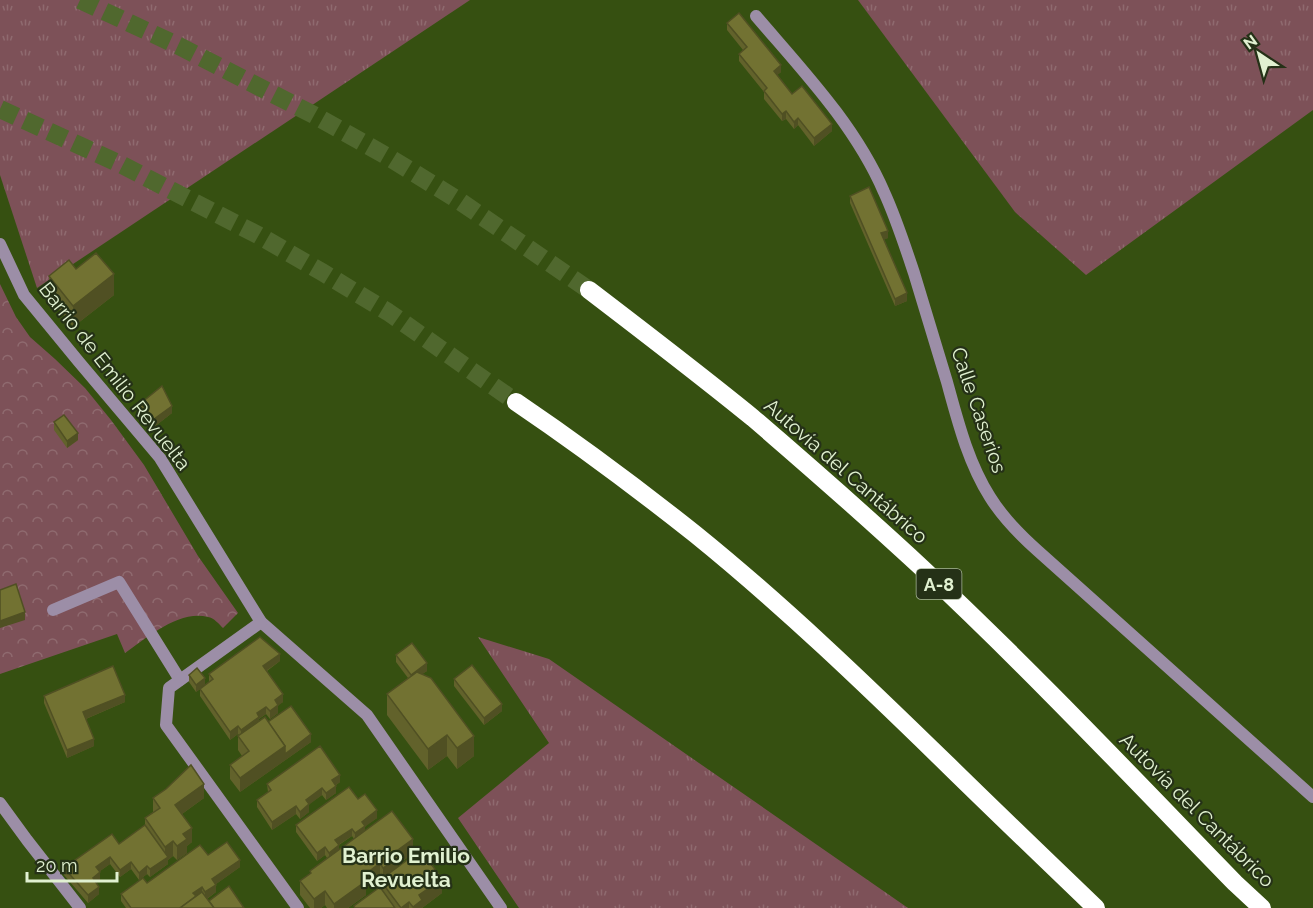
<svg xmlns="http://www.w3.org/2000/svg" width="1313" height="908" viewBox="0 0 1313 908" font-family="Raleway,sans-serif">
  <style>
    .grass { fill: url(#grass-tufts) }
    .park { fill: url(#park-crowns) }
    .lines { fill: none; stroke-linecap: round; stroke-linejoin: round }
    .highway-tunnel { stroke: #50682e; stroke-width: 18; stroke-dasharray: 18 9; stroke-linecap: butt }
    .lane { stroke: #9c8ea7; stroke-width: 12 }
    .street { stroke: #9c8ea7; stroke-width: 12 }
    .highway { stroke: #fff; stroke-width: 18 }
    .wall { fill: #62622b; fill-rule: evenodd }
    .shaded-wall { fill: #505023 }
    .building { fill: #727232; stroke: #505023; stroke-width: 1.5 }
    .labels { text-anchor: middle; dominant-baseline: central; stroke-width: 4.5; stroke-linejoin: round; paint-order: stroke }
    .shield { fill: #253117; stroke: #a9b799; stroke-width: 1.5 }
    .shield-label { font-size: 18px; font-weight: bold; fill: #e1f1d1 }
    .street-label { font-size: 20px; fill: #e1f1d1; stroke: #253117 }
    .neighbourhood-label { font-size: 21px; font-weight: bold; fill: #e1f1d1; stroke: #253117 }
  </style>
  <defs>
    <pattern id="grass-tufts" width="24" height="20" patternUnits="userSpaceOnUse" patternTransform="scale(1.5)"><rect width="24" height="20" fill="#7d5158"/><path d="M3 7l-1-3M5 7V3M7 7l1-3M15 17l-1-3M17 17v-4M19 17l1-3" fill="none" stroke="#8f6a6f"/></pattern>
    <pattern id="park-crowns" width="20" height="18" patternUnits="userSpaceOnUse" patternTransform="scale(1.5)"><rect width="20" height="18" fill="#7d5158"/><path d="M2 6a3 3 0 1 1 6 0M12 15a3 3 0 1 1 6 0" fill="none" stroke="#8f6a6f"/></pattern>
  </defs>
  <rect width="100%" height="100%" fill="#365011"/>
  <g class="grass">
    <polygon points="0,0 470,0 37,288 0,175"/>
    <polygon points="858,0 1313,0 1313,110 1086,275 1015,212"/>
    <polygon points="478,637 549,659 908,908 519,908 458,818 549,743"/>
  </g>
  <path class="park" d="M0,284L16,317L30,337L55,359L85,388L111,420L144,465L198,556L238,613L223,628C219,624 214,618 208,617C180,609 146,638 125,653L117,634L0,674Z"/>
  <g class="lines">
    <g class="highway-tunnel">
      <polyline points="80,0 179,46 314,115 390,158 461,202 589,290"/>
      <polyline points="0,109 120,164 258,235 322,272 388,312 516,402"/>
    </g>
    <polyline class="lane" points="53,610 119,582 180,680"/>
    <g class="street">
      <path d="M756,16C803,71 855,125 884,192C896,218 905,246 914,273C925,310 936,346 947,382C958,422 968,462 990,497C1003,518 1020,535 1038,551L1313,797"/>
      <polyline points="0,244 24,295 79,362 160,458 261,622 367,715 501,908"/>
      <polyline points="261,622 169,688 166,725 298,908"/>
      <polyline points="0,803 27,840 80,908"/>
    </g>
    <g class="highway">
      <path d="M589,290C644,332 699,374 753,418C810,467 867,517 922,568C1030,669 1132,777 1235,883L1262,908"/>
      <path d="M516,402C578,444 637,488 695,534C784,606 867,686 949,766C998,814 1047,861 1096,908"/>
    </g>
  </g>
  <g class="wall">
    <polygon points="727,23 781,72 777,75 792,94 832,131 814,146 798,125 794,129 786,119 782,121 764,99 764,92 739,61 739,54 743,50 727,30"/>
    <polygon points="850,196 888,238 884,239 907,301 895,306 850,203"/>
    <polygon points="76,269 114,295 73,327 49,297 49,276"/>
    <polygon points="141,403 172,413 154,427 141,410"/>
    <polygon points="54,422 78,440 67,448 54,430"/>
    <polygon points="396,655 427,671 422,674 474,756 457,769 447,756 428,770 387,715 387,694 408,678 396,662"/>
    <polygon points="280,661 267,671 283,702 278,705 278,713 270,719 266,714 259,719 259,721 268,722 311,742 240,792 230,779 230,765 242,756 238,750 238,736 239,735 238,734 230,740 200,696 200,689 196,692 189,682 189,675 205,685 209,682 209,674"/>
    <polygon points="454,679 502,711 484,725 454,686"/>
    <polygon points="44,696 125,702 86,719 94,746 67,758 44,703"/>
    <polygon points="340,782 336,785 336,793 326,800 322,795 309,804 309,812 300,819 296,814 272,830 257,807 257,800 268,792 267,784"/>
    <polygon points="153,798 204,798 182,814 192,842 187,846 187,853 177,860 173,856 168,860 168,864 150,877 147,874 139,880 131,869 120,877 110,864 100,871 100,880 96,882 99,894 88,903 64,875 64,868 119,844 145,825 145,818 153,812"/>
    <path d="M358,799L377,818L365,826V830L413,854L398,864V867L442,893L422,908H354V906L380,887V880L381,879L380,878L366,888V895L348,908H327L325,905L321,908H310L300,895V881L310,874V871L327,858L325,855L317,861L296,832V825ZM352,836L354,839L339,850V845Z"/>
    <polygon points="208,855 240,867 216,884 216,892 207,899 209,901 244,908 126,908 121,901 121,894"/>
  </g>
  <g class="shaded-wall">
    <polygon points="781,65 781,72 774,78 774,71"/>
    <polygon points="786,111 786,119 782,121 782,114"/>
    <polygon points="798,118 798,125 794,129 794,122"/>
    <polygon points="832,124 832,131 814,146 814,138"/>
    <polygon points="888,231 888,238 881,241 881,233"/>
    <polygon points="114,274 114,295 73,327 73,306"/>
    <polygon points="907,293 907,301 895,306 895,299"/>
    <polygon points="172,406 172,413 154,427 154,419"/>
    <polygon points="78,433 78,440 67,448 67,441"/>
    <polygon points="25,612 25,620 0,628 0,621"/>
    <polygon points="280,654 280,661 263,673 263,666"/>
    <polygon points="427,663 427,671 411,682 411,675"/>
    <polygon points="205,678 205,686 196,692 196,685"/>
    <polygon points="283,694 283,702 275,708 275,700"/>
    <polygon points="125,695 125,702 83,720 83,712"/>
    <polygon points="502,704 502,711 484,725 484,718"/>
    <polygon points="278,705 278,713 270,719 270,711"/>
    <polygon points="266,707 266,714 259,719 259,724 241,737 241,730 257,713"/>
    <polygon points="238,726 238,734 230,740 230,732"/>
    <polygon points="311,734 311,742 240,792 240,778 285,746"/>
    <polygon points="447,735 447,756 428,770 428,749"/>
    <polygon points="474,736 474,756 457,769 457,748"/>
    <polygon points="94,739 94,746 67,758 67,750"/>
    <polygon points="340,775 340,782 332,788 332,780"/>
    <polygon points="204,784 204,798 175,819 175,805"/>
    <polygon points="336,786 336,793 326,800 326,793"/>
    <polygon points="322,788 322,795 306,807 306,800"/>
    <polygon points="309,804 309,812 300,819 300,812"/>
    <polygon points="296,806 296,814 272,830 272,822"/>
    <polygon points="377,810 377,818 362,829 362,822"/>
    <polygon points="365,826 365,834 355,841 355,833"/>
    <polygon points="192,828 192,842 187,846 187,853 177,860 177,846 183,834"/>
    <polygon points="352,829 352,836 335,847 335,840"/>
    <polygon points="413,839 413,854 398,864 398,873 383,883 383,868 394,853"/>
    <polygon points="173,841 173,856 168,860 168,864 150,877 150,869 165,858 165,847"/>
    <polygon points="339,845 339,853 329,860 329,853"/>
    <polygon points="325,847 325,855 317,861 317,853"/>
    <polygon points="110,857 110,864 96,874 96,867"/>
    <polygon points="240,860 240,867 212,887 212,879"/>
    <polygon points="131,862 131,869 120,877 120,870"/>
    <polygon points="380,863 380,878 366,888 366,895 348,908 334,908 334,904 363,876"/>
    <polygon points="147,866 147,874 139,880 139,873"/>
    <polygon points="100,872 100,880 93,885 93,878"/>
    <polygon points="442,879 442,893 422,908 413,908 419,895"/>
    <polygon points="216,885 216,892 205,900 205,892"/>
    <polygon points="99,887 99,894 88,903 88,895"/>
    <polygon points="202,887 202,894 193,900 193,893"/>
    <polygon points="325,891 325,905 321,908 314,908 314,899"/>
    <polygon points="409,902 409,908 401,908"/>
  </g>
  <g class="building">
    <polygon points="739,13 781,65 774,71 792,94 802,86 832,124 814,138 798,118 794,122 786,111 782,114 764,91 767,88 739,54 747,47 727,23"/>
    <polygon points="869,187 888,231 881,233 907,293 895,299 850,196"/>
    <polygon points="96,253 114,274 73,306 49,276 69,260 76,269"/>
    <polygon points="162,386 172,406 154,419 141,403"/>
    <polygon points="64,415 78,433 67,441 54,422"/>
    <polygon points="16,584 25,612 0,621 0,590"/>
    <polygon points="260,637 280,654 263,666 283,694 275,700 278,705 270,711 266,707 257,713 259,717 241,730 238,726 230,732 200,689 213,679 209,674"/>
    <polygon points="412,643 427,663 411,675 396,655"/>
    <polygon points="472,665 502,704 484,718 454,679"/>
    <polygon points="113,666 125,695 83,712 94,739 67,750 44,696"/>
    <polygon points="197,668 205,678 196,685 189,675"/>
    <polygon points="417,672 431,678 474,736 457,748 447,735 428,749 387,694"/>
    <polygon points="291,706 311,734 285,754 285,746 268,722"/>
    <polygon points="265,717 285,746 240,778 230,765 249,751 238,736"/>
    <polygon points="320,746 340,775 332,780 336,786 326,793 322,788 306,800 309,804 300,812 296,806 272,822 257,800 271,790 267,784"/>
    <polygon points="191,765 204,784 175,805 192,828 183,834 187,839 177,846 173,841 165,847 145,818 160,808 153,798 166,789"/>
    <polygon points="349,787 358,799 365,794 377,810 362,822 365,826 355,833 352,829 335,840 339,845 329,853 325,847 317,853 296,825"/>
    <polygon points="392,811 413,839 394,853 398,858 383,868 380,863 363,876 366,881 334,904 325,891 314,899 300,881 311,873 310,871"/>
    <polygon points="145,825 168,857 150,869 147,866 139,873 131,862 120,870 110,857 96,867 100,872 93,878 99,887 88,895 64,868 112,834 119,844"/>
    <polygon points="227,842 240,860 212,879 216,885 205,892 202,887 193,893 196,896 180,908 131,908 121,894 143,878 147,883 200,845 208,855"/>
    <polygon points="421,850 442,879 419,895 422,900 413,907 409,902 401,908 380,880"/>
    <polygon points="229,886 244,908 214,908 209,901"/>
    <polygon points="380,887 395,908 355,908 354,906"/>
    <polygon points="202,892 214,908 180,908"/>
  </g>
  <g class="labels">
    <rect class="shield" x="916.5" y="569" width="45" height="30" rx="4.5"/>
    <g class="shield-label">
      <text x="939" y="584">A-8</text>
    </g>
    <g class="street-label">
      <text transform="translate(115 376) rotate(52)">Barrio de Emilio Revuelta</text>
      <text transform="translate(979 410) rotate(71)">Calle Caserios</text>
      <text transform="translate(846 471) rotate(41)">Autovía del Cantábrico</text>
      <text transform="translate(1197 810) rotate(45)">Autovía del Cantábrico</text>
    </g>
    <g class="neighbourhood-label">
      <text x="406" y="855">Barrio Emilio<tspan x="406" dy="24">Revuelta</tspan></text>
    </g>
  </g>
  <g transform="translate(1259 54) rotate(324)" stroke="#253117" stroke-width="4.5" paint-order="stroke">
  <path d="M0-4.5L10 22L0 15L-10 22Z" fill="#e1f1d1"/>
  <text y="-9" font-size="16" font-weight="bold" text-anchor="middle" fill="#e1f1d1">N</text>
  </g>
  <path d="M27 872v9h90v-9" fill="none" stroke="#e1f1d1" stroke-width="3"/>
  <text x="36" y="872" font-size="18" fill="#e1f1d1" stroke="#253117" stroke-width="4.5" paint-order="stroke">20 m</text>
</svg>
